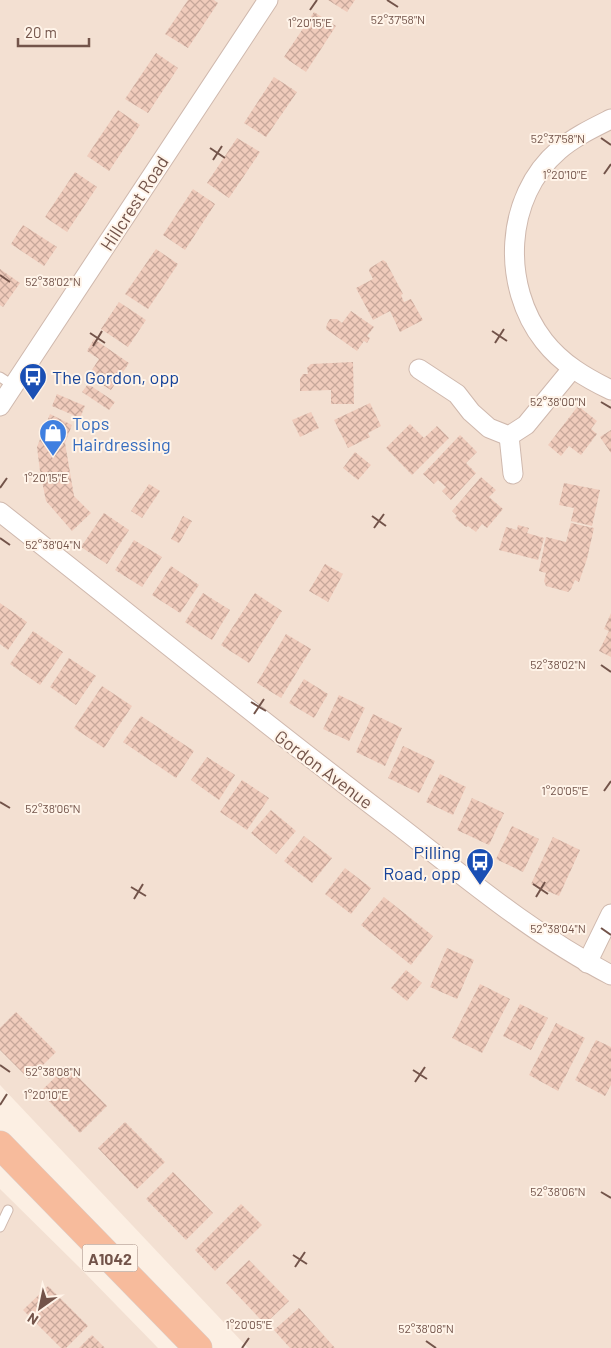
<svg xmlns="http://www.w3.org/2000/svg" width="611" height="1348" viewBox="0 0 611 1348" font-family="Barlow,sans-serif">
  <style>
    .residential { fill: #f3e0d2 }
    .building { fill: url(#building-cross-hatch) }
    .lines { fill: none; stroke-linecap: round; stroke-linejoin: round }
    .service-casing { stroke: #cfb8ad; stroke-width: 11 }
    .minor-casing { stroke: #cfb8ad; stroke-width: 21 }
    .trunk-casing { stroke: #d8cfcc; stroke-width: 29 }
    .service { stroke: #fff; stroke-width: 9 }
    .minor { stroke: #fff; stroke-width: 19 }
    .trunk { stroke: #f7bb9c; stroke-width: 28 }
    .ticks { fill: none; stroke: #73544a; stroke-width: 2 }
    .labels { text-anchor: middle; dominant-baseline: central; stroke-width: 4; stroke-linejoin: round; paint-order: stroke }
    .shield { fill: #fff4e9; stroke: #9d847a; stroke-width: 1 }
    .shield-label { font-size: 16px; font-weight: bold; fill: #73544a }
    .street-label { font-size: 18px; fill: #73544a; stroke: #fff4e9 }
    .transit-label { font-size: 18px; fill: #164399; stroke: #fff4e9; text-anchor: start }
    .shop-label { font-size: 18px; fill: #366cbe; stroke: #fff4e9; text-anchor: start }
    .ticks-label { font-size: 12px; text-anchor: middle; fill: #73544a; stroke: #fff4e9; stroke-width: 4; stroke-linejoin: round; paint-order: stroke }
  </style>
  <defs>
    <pattern id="building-cross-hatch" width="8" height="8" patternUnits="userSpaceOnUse" patternTransform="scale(1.25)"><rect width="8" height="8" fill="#f0cbbb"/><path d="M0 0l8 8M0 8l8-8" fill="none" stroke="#c7a79a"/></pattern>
  </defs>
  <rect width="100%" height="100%" fill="#fcefe3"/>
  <g class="residential">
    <polygon points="0,0 611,0 611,1348 248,1348 0,1085"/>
    <polygon points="0,1189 81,1269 158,1348 0,1348"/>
  </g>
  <g class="building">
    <polygon points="188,0 214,0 218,3 188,48 165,34"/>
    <polygon points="328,0 355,0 347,12"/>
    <polygon points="314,12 336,26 306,72 284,57"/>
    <polygon points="156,53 178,68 148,113 125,99"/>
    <polygon points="274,77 297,92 266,137 244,123"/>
    <polygon points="118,110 140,125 109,171 87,156"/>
    <polygon points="237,138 260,152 229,198 207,183"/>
    <polygon points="75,172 97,187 67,232 45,217"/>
    <polygon points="193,189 215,204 185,250 163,235"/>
    <polygon points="23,225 57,247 44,266 11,244"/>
    <polygon points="156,249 178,264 148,309 125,294"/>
    <polygon points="383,260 386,262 403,294 401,295 404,302 411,299 423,320 400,332 390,311 373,320 356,288 373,279 369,271 370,268"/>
    <polygon points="0,269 20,283 3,307 0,305"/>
    <polygon points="119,302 146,320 128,347 101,329"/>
    <polygon points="351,311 374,327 367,336 370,338 367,343 364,341 357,351 326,329 327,324 330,319 337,319 342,323"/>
    <polygon points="94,339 129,363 111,390 88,376 99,359 87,351"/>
    <polygon points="353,362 354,404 331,404 331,390 300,391 300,379 303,374 308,374 307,368 311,364"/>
    <polygon points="88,384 115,402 109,410 82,392"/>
    <polygon points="57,394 85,406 80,418 52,406"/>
    <polygon points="370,403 381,426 368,433 370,437 348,448 334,420"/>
    <polygon points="578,406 597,421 591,429 597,434 581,455 569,446 561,456 548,445"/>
    <polygon points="311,412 319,428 300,437 292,420"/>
    <polygon points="50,414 72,425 65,443 74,496 91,513 72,531 46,501 40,471 37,447"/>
    <polygon points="410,424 424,438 437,426 449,438 412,475 386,448"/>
    <polygon points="611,430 611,453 600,437"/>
    <polygon points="460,435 477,452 466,463 476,473 451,500 442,491 446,487 438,480 434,484 423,474"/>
    <polygon points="355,452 371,465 358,480 343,468"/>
    <polygon points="481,477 496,490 489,497 503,509 487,528 482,524 476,532 468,526 466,527 455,518 457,516 452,511"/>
    <polygon points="564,483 600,490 592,526 571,521 574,508 559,505"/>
    <polygon points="149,484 160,491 142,518 131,511"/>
    <polygon points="104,513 129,530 107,564 81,547"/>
    <polygon points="183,516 192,521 179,543 171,539"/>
    <polygon points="571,523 594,528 587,559 579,582 575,580 571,589 568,592 546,586 544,581 546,573 539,571 546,537 566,542"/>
    <polygon points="518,525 529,528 527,533 544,538 538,560 499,550 506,527 517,530"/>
    <polygon points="134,540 162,557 142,587 115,570"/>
    <polygon points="325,564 343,574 328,602 309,591"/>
    <polygon points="171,566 199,585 180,613 152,595"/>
    <polygon points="203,593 230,610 212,640 185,622"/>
    <polygon points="255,593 282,611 249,663 221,645"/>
    <polygon points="0,603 27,622 8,650 0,644"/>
    <polygon points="611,613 611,657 599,651 609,631 604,629"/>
    <polygon points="33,631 63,652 40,685 10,664"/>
    <polygon points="286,634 311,649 281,698 257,683"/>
    <polygon points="69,658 96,676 76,705 50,687"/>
    <polygon points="304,679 328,694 314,718 289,703"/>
    <polygon points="102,686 132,706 104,748 74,728"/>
    <polygon points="339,695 365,708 349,741 323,729"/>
    <polygon points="373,714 402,728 385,766 356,752"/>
    <polygon points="141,716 194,751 176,778 123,742"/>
    <polygon points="403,746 435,761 419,793 388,778"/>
    <polygon points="207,757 235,775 219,800 191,780"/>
    <polygon points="440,774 466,787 453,815 426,802"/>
    <polygon points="242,780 269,798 247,830 220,812"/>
    <polygon points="472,798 504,813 489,845 457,830"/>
    <polygon points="271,810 296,831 276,854 251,833"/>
    <polygon points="512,826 539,839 523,872 496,859"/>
    <polygon points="304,836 332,858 312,883 284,861"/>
    <polygon points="553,837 580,850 559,896 531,884"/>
    <polygon points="345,868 371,888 351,914 325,894"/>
    <polygon points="384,897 433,936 411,965 361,925"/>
    <polygon points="447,948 474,960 457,999 430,987"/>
    <polygon points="406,970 422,983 407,1001 391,988"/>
    <polygon points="480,984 510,999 482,1053 452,1038"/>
    <polygon points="520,1004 548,1018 531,1050 503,1036"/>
    <polygon points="16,1012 56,1052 29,1079 0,1050 0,1028"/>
    <polygon points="556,1023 585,1038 558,1091 529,1075"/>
    <polygon points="596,1040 611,1047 611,1085 605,1096 575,1080"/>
    <polygon points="67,1066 107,1106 80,1133 40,1092"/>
    <polygon points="125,1122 165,1162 137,1189 98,1148"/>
    <polygon points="173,1172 213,1213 186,1240 146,1199"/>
    <polygon points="241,1204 262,1225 215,1271 195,1250"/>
    <polygon points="249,1260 289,1301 265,1324 226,1283"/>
    <polygon points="48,1286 88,1326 66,1348 61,1348 23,1310"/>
    <polygon points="299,1308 318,1329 335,1348 290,1348 274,1330"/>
    <polygon points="92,1335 105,1348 79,1348"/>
  </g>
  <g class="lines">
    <defs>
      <g id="service">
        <polyline points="0,377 14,386"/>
        <polyline points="0,1227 8,1210"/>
      </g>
      <g id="minor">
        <path d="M611,119C593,128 574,137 559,150C504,197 501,286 544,341C562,364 586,378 611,390"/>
        <polyline points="419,369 457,394 471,412 489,428 509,436 526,425 572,369"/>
        <polyline points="0,406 268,0"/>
        <polyline points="509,436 513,474"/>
        <path d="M0,512C131,615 261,721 394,822C464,876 532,934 611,975"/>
        <polyline points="587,963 611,914"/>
      </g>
      <polyline id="trunk" points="0,1145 198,1348"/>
    </defs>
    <use href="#service" class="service-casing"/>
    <use href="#minor" class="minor-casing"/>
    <use href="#trunk" class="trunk-casing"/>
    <use href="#service" class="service"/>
    <use href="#minor" class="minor"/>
    <use href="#trunk" class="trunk"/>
  </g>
  <path class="ticks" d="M387,0L398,7M310,10L317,0M601,138L611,145M210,148L225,158M213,160L222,146M604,174L611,164M0,275L10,282M492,331L507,341M90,333L105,343M495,343L504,329M93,346L102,331M601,402L611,408M0,488L7,478M372,516L386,526M374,528L384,514M0,538L10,545M601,665L611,672M251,702L266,711M254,714L264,699M604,791L611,781M0,802L10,808M533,884L548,894M131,887L146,896M536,897L545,882M134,899L143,884M601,928L611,935M0,1065L10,1072M413,1070L427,1079M415,1082L425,1067M0,1105L7,1094M601,1192L611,1198M293,1255L307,1264M295,1267L305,1252M426,1341L436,1348M242,1348L249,1338"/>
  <defs>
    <symbol id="bus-pin" viewBox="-11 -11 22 30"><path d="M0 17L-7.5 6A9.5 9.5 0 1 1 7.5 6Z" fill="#1a4fb4" stroke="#fff4e9"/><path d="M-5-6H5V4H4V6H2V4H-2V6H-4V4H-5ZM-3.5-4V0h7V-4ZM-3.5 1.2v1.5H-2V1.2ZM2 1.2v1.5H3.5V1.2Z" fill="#fff"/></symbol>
    <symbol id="shop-pin" viewBox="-11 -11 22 30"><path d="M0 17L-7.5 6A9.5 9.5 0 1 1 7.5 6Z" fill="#3f7fe0" stroke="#fff4e9"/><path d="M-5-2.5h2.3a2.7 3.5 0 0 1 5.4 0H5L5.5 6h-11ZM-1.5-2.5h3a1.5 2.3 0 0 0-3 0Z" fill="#fff"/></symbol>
  </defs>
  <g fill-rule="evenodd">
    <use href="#bus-pin" x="17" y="361" width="32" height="43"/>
    <use href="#shop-pin" x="37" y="417" width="32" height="43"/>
    <use href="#bus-pin" x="464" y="846" width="32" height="43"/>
  </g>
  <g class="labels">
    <rect class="shield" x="82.5" y="1244.5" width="55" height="27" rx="4"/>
    <g class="shield-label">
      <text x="110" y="1258">A1042</text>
    </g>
    <g class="street-label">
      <text transform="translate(134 203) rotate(-57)">Hillcrest Road</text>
      <text transform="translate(324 769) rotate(37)">Gordon Avenue</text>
    </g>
    <g class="transit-label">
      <text x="52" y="377">The Gordon, opp</text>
      <text x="461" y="852" text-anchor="end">Pilling<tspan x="461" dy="21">Road, opp</tspan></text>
    </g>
    <g class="shop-label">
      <text x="72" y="423">Tops<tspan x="72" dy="21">Hairdressing</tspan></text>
    </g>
  </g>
  <g class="ticks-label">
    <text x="398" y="24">52°37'58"N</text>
    <text x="310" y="27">1°20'15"E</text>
    <text x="558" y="143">52°37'58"N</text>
    <text x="565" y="179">1°20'10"E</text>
    <text x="53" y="286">52°38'02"N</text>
    <text x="558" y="406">52°38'00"N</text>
    <text x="46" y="482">1°20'15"E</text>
    <text x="53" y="549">52°38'04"N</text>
    <text x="558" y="669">52°38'02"N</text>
    <text x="565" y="795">1°20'05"E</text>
    <text x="53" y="813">52°38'06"N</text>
    <text x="558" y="933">52°38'04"N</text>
    <text x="53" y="1076">52°38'08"N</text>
    <text x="46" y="1099">1°20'10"E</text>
    <text x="558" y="1196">52°38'06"N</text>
    <text x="249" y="1329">1°20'05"E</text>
    <text x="426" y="1333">52°38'08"N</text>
  </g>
  <g transform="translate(40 1308) rotate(213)" stroke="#fff4e9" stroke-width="4" paint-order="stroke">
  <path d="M0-4L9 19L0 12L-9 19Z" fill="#73544a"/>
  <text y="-8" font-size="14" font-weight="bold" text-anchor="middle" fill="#73544a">N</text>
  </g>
  <path d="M18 38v8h71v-8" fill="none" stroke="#73544a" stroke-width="2.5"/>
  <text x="25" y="38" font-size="15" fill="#73544a" stroke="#fff4e9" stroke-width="4" paint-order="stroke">20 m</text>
</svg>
